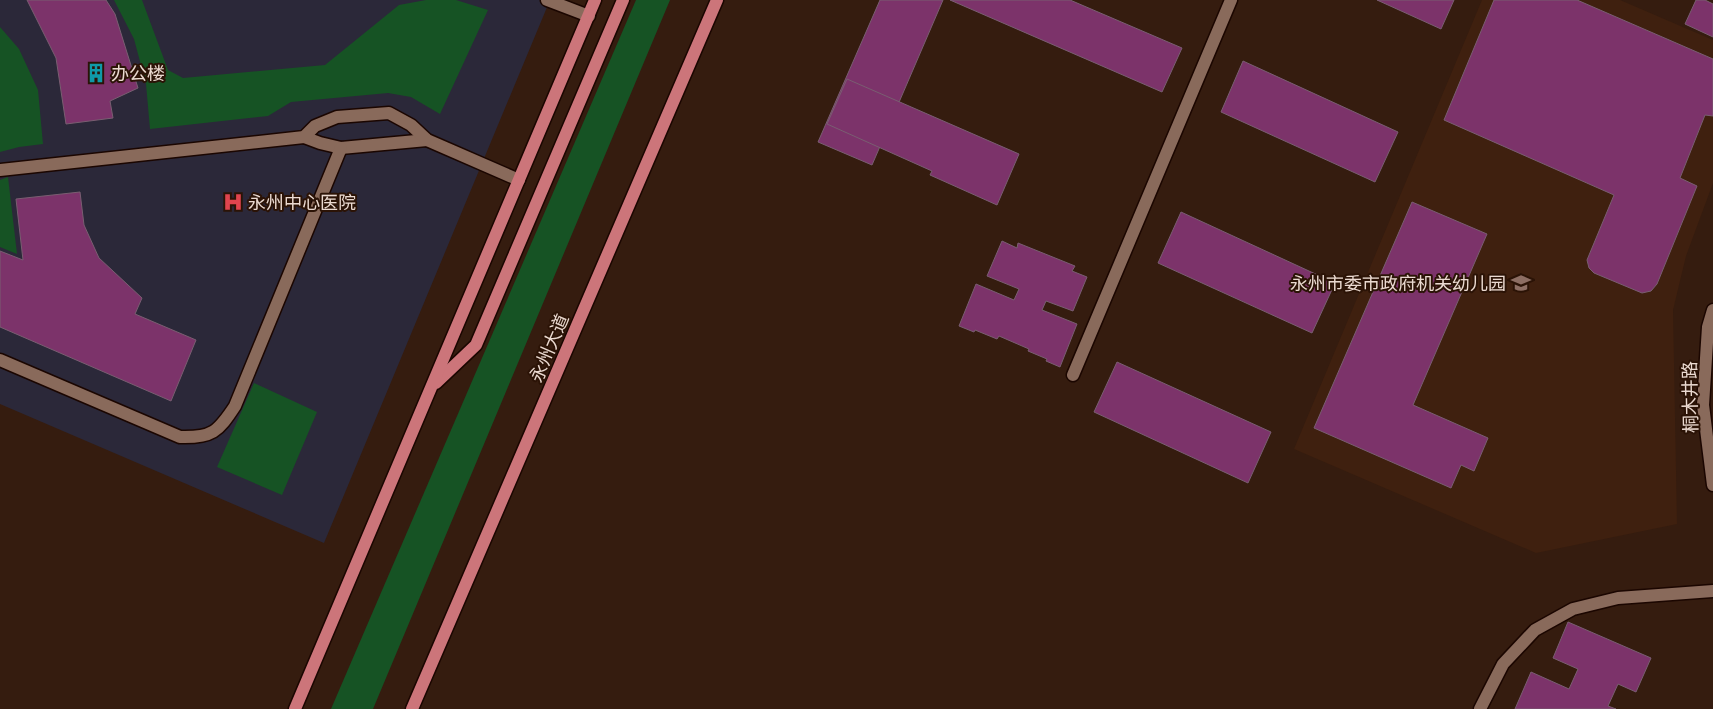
<svg xmlns="http://www.w3.org/2000/svg" width="1713" height="709" viewBox="0 0 1713 709" font-family="Roboto,'Noto Sans SC',sans-serif">
  <style>
    .built { fill: #3f200f }
    .industrial { fill: #2b2839 }
    .green { fill: #165324 }
    .building { fill: #7c336a; stroke: #795e71 }
    .lines { fill: none; stroke-linecap: round; stroke-linejoin: round }
    .minor-casing { stroke: #1b0600; stroke-width: 15 }
    .major-casing { stroke: #1b0600; stroke-width: 15 }
    .minor { stroke: #896a5b; stroke-width: 12 }
    .major { stroke: #cc757a; stroke-width: 12 }
    .labels { text-anchor: middle; dominant-baseline: central; stroke-width: 4; stroke-linejoin: round; paint-order: stroke }
    .poi-label { font-size: 18px; fill: #ebdad1; stroke: #2b1306; text-anchor: start }
    .street-label { font-size: 18px; fill: #ebdad1; stroke: #2b1306 }
  </style>
  <rect width="100%" height="100%" fill="#351c0f"/>
  <polygon class="built" points="1482,0 1620,0 1713,40 1713,183 1686,256 1673,310 1677,524 1536,553 1294,449"/>
  <polygon class="industrial" points="0,0 550,0 324,543 0,404"/>
  <g class="green">
    <polygon points="114,0 142,0 168,70 183,78 325,65 399,5 426,0 456,0 488,10 440,114 411,97 388,93 291,102 268,116 150,129 146,84 134,39"/>
    <polygon points="636,0 670,0 373,709 331,709"/>
    <polygon points="0,27 19,49 38,90 43,144 19,147 0,152"/>
    <polygon points="8,177 17,254 0,247 0,180"/>
    <polygon points="254,383 317,412 282,495 217,467"/>
  </g>
  <g class="building">
    <polygon points="27,0 106,0 115,14 138,88 110,101 113,118 66,124 56,58"/>
    <polygon points="880,0 943,0 872,165 818,142"/>
    <polygon points="950,0 1070,0 1182,48 1162,92"/>
    <polygon points="1377,0 1454,0 1441,29"/>
    <polygon points="1494,0 1577,0 1713,59 1713,116 1705,115 1680,178 1697,186 1657,284 1651,291 1642,293 1594,273 1589,268 1587,260 1614,195 1444,120"/>
    <polygon points="1696,0 1705,0 1713,4 1713,37 1685,24"/>
    <polygon points="1243,61 1398,132 1375,182 1221,112"/>
    <polygon points="847,79 1019,154 997,205 930,175 932,171 827,124"/>
    <polygon points="80,192 84,225 99,258 142,298 135,314 196,340 171,401 0,327 0,251 23,260 16,199"/>
    <polygon points="1412,202 1487,234 1413,405 1488,438 1474,471 1461,465 1451,488 1314,428"/>
    <polygon points="1181,212 1335,283 1312,333 1158,263"/>
    <polygon points="1002,241 1017,248 1018,243 1075,266 1072,271 1087,277 1073,311 1046,301 1042,310 1077,324 1060,367 1046,361 1047,359 1028,351 1029,349 999,336 997,339 975,330 974,332 959,326 976,284 1014,300 1019,289 987,276"/>
    <polygon points="1117,362 1271,432 1248,483 1094,412"/>
    <polygon points="1568,622 1651,658 1636,692 1618,684 1608,706 1616,709 1515,709 1531,672 1569,689 1578,669 1553,658"/>
  </g>
  <g class="lines">
    <defs>
      <g id="minor">
        <polyline points="547,0 589,16"/>
        <polyline points="304,137 320,143 341,148 427,140"/>
        <polyline points="0,170 304,137 315,126 337,117 389,113 411,125 427,140 519,180"/>
        <polyline points="1713,310 1708,327 1703,405 1713,485"/>
        <path d="M0,360L180,437C212,438 218,432 235,406L341,148"/>
        <polyline points="1073,375 1231,0"/>
        <polyline points="1480,709 1503,664 1535,630 1573,609 1618,598 1713,591"/>
      </g>
      <g id="major">
        <polyline points="436,383 476,345 623,0"/>
        <polyline points="295,709 595,0"/>
        <polyline points="412,709 717,0"/>
      </g>
    </defs>
    <use href="#minor" class="minor-casing"/>
    <use href="#major" class="major-casing"/>
    <use href="#minor" class="minor"/>
    <use href="#major" class="major"/>
  </g>
  <defs>
    <symbol id="building-bare" viewBox="-9 -9 18 18"><path d="M-4-6H4V6H1V3H-1V6H-4ZM-2.5-4.3h1.7v1.8h-1.7ZM.8-4.3h1.7v1.8H.8ZM-2.5-1h1.7V.8h-1.7ZM.8-1h1.7V.8H.8Z" fill="#0f9aa8" stroke="#2b1306" stroke-width="2.5" paint-order="stroke"/></symbol>
    <symbol id="hospital-bare" viewBox="-9 -9 18 18"><path d="M-5-5h3v3.5h4V-5h3V5h-3V1.5h-4V5h-3Z" fill="#e0444e" stroke="#2b1306" stroke-width="2.5" paint-order="stroke"/></symbol>
    <symbol id="school-bare" viewBox="-9 -9 18 18"><path d="M0-5L7-2L0 1L-7-2ZM-4 1L0 2.5L4 1V4Q0 6-4 4Z" fill="#8d6e63" stroke="#2b1306" stroke-width="2.5" paint-order="stroke"/></symbol>
  </defs>
  <g fill-rule="evenodd">
    <use href="#building-bare" x="82" y="59" width="28" height="28"/>
    <use href="#hospital-bare" x="219" y="188" width="28" height="28"/>
    <use href="#school-bare" x="1507" y="269" width="28" height="28"/>
  </g>
  <g class="labels">
    <g class="poi-label">
      <text x="111" y="73">办公楼</text>
      <text x="248" y="202">永州中心医院</text>
      <text x="1506" y="283" text-anchor="end">永州市委市政府机关幼儿园</text>
    </g>
    <g class="street-label">
      <text transform="translate(549 348) rotate(-67)">永州大道</text>
      <text transform="translate(1690 397) rotate(-91)">桐木井路</text>
    </g>
  </g>
</svg>
